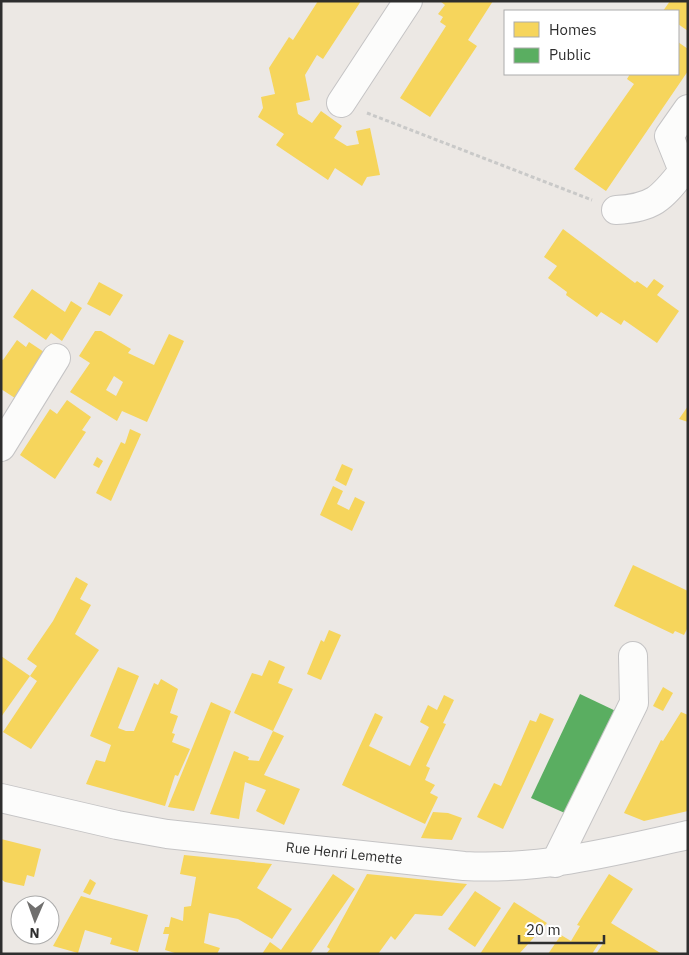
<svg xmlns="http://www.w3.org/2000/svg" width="689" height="955" viewBox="0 0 689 955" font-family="'IBM Plex Sans',sans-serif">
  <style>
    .homes { fill: #f6d55c; fill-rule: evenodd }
    .public { fill: #5aae61 }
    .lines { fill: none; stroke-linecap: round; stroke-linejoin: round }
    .minor-casing { stroke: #c5c4c5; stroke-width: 30 }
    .path { stroke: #c9c9c8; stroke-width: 3; stroke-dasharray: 4 2.5; stroke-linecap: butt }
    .minor { stroke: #fcfcfb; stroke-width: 28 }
    .labels { text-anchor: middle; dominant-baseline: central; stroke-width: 5; stroke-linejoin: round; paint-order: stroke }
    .street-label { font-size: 14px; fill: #2e2e2e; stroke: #fff }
  </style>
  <rect width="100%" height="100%" fill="#ece8e4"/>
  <g class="homes">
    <polygon points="318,1 361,1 323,59 317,55 305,75 310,100 296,103 298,114 312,123 321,111 342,126 334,138 347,146 359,144 356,131 370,128 380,175 367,177 362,186 335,168 328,180 276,145 284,134 258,117 263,108 261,97 275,94 269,68 289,37 293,40"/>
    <polygon points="440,1 493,1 468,40 477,46 430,117 400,98 446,26 440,22 443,17 438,14 445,5"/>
    <polygon points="670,1 688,1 688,31 678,24 678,11 663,11"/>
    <polygon points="678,42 688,49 688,71 606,191 574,169 634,84 627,79 630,74 678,74"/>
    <polygon points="563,229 635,283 637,281 647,288 654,279 664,286 657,295 679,311 657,343 624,320 621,325 601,312 597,317 566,295 567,292 548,278 557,266 544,257"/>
    <polygon points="99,282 123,295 110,316 87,304"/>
    <polygon points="32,289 65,312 71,301 82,308 62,341 51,333 46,340 13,317"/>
    <path d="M95,331H101L131,349L128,353L154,365L169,334L184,341L147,422L122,411L117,421L70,392L90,363L79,356ZM114,376L123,382L116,396L106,390Z"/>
    <polygon points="17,340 26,347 29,342 47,354 18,400 1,389 1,359 3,360"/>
    <polygon points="67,400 91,417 82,430 86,432 55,479 20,455 50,409 57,414"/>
    <polygon points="688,406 688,422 679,419"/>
    <polygon points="130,429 141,434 111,501 96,493 121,442 125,444"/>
    <polygon points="97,457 103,461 99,468 93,465"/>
    <polygon points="342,464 353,469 346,486 335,480"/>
    <polygon points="333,486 343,491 337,504 349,510 355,497 365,502 352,531 320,515"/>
    <polygon points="633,565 688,591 688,627 684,635 675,631 673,634 614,606"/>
    <polygon points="76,577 88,584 80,599 91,605 75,634 99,650 31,749 3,732 37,681 30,676 37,666 27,659 53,621"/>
    <polygon points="329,630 341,635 321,680 307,674 321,640 324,642"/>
    <polygon points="1,656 30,676 1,717"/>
    <polygon points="269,660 285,667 278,683 293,689 273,731 234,713 252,673 262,676"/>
    <polygon points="118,667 139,676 118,728 126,731 134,731 154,683 158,685 161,679 178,689 170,713 178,716 172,733 175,734 172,742 190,749 178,776 175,775 165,806 86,784 96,760 105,762 111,745 90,736"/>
    <polygon points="663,687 673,693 663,711 653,706"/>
    <polygon points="444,695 454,700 443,723 446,724 426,766 430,768 425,780 435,785 430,793 438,797 425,824 342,785 375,713 383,717 369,746 410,766 429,727 420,722 428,705 437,710"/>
    <polygon points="211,702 231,711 194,811 168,807"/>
    <polygon points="681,712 688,715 688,811 644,821 624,813 661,740 663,741"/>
    <polygon points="540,713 554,719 503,829 477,817 494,783 501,786 530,720 536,722"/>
    <polygon points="273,731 284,736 264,775 300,789 284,825 256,811 266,790 245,782 239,819 210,814 234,751 249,757 248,760 259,761"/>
    <polygon points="433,812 448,813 462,818 452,840 421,838"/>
    <polygon points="1,839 41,849 34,877 27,875 24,886 5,882 1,879"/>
    <polygon points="184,855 272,864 257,888 292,909 272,939 238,919 209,913 204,943 220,948 217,954 178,954 165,950 169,934 163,934 165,927 169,927 171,917 183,921 184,907 191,906 196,877 180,874"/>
    <polygon points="333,874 355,889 310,954 262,954 270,942 281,950"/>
    <polygon points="367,874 408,878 467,884 442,916 415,914 395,940 391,936 378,954 326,954 330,949 327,947"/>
    <polygon points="609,874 633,889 611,923 662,954 596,954 604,942 601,940 592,954 548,954 561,935 571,941 580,926 577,925"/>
    <polygon points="90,879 96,883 90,895 83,892"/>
    <polygon points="475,891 501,908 475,947 448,929"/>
    <polygon points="81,896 148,915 138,952 110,944 112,938 85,930 78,953 53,946"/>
    <polygon points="514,902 547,923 519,954 480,954"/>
  </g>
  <polygon class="public" points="580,694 620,713 567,814 531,798"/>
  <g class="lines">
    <defs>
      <g id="minor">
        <polyline points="341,103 408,1"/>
        <polyline points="688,109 669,136 683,171 688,174"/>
        <path d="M616,210C653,208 661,199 683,171"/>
        <polyline points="1,447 56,358"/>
        <path id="s1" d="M1,798L117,825L167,834L464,866C541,870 613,852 688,835"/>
        <polyline points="555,863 634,703 633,656"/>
      </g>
    </defs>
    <use href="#minor" class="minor-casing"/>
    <polyline class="path" points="367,113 592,200"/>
    <use href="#minor" class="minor"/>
  </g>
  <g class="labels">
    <g class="street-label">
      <text stroke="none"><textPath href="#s1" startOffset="348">Rue Henri Lemette</textPath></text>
    </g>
  </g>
  <rect width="689" height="955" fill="none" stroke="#2e2e2e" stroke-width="5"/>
  <rect x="504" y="10" width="175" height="65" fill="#ffffff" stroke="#ababab"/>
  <rect x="514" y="22" width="25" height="15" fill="#f6d55c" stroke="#ababab"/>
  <text x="549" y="35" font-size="15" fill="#2e2e2e">Homes</text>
  <rect x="514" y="48" width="25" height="15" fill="#5aae61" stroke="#ababab"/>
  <text x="549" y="60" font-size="15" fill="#2e2e2e">Public</text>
  <g transform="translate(35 920) rotate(182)"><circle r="24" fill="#ffffff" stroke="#ababab"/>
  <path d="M0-4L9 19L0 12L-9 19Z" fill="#706f6e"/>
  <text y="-8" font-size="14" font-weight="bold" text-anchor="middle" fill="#2e2e2e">N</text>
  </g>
  <path d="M519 935v8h85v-8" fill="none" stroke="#2e2e2e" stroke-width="2.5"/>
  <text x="526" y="935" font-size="15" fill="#2e2e2e" stroke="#ffffff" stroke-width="4" paint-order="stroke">20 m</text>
</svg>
